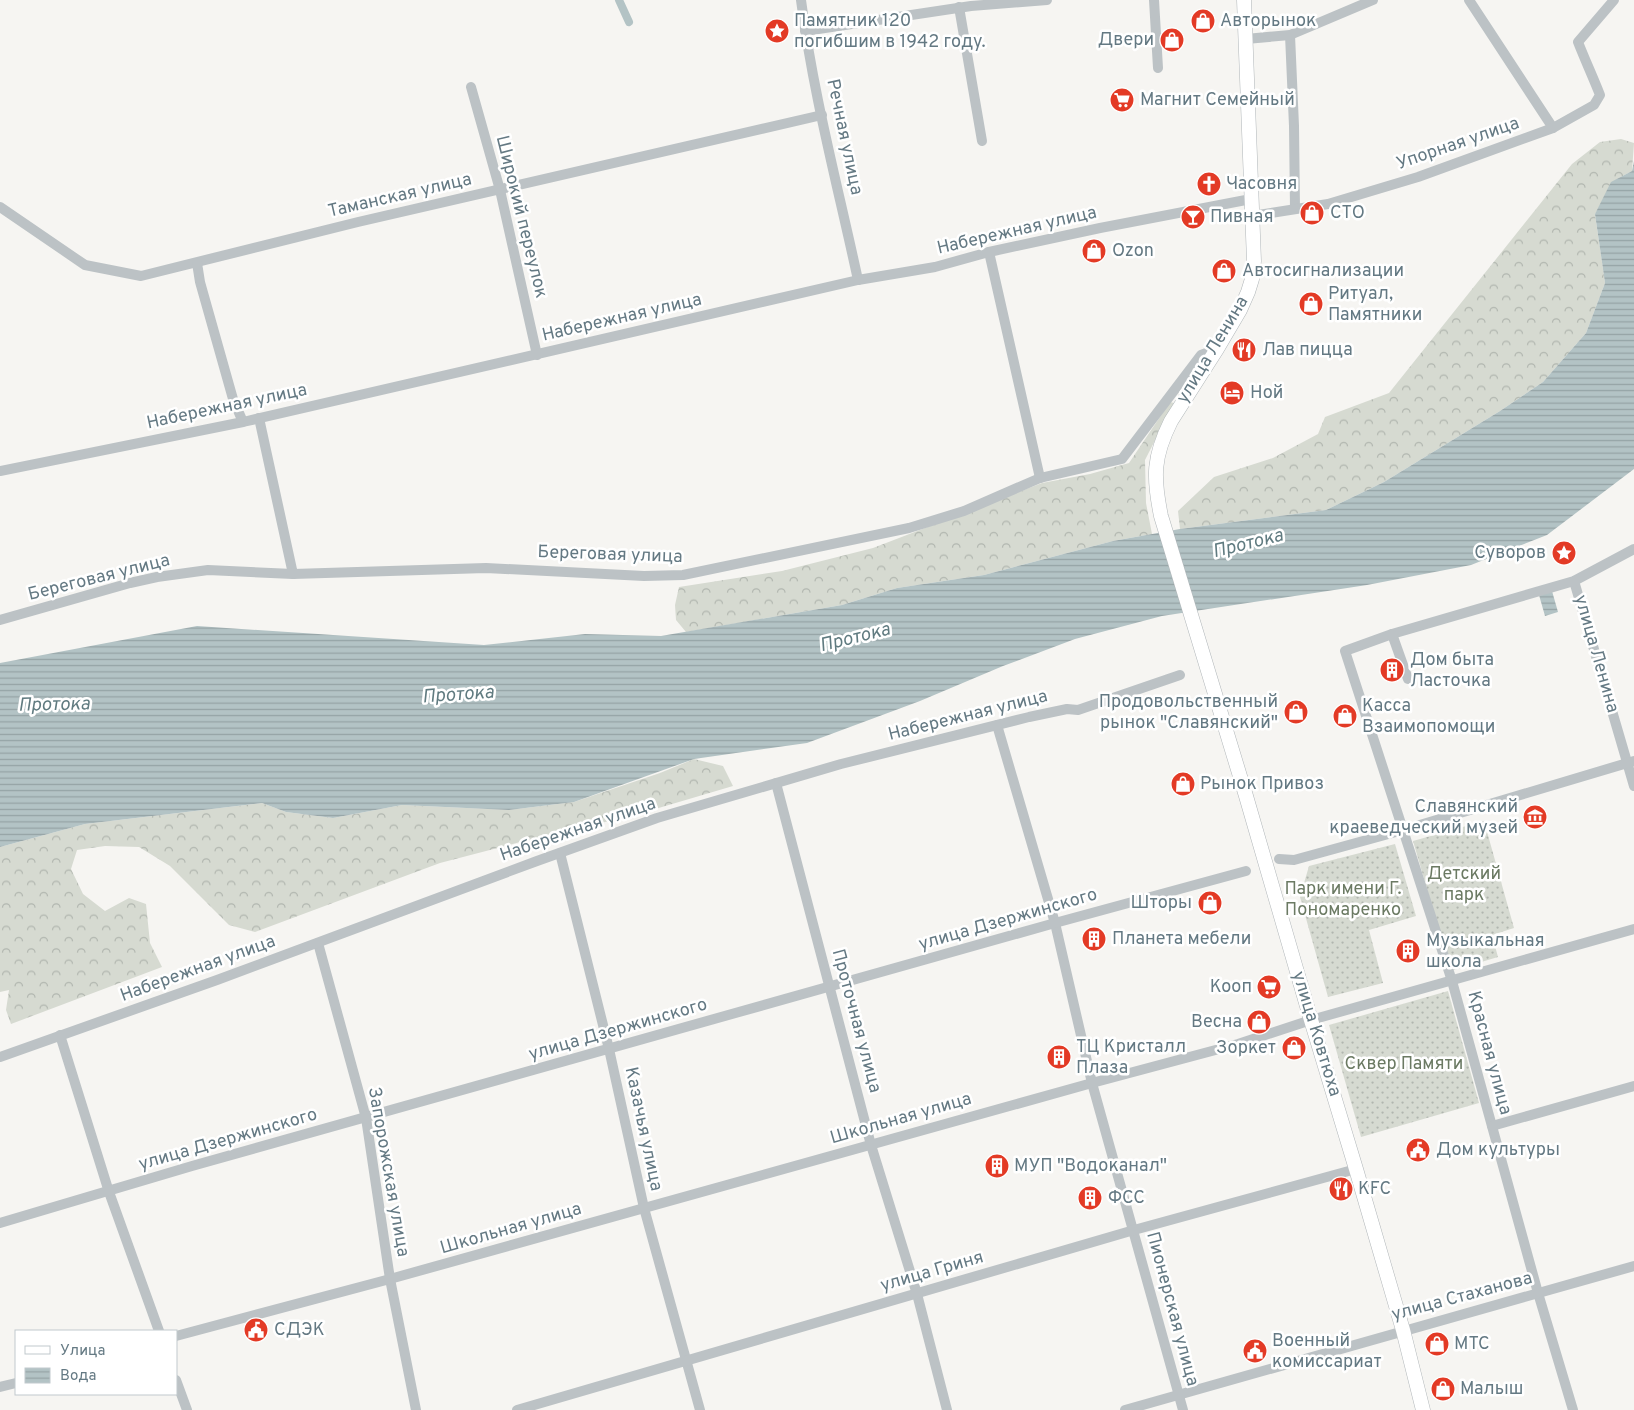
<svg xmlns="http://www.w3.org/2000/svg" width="1634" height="1410" viewBox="0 0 1634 1410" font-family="Overpass,sans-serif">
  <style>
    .grass { fill: url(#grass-dots) }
    .forest { fill: url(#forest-crowns) }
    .water { fill: url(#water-rules) }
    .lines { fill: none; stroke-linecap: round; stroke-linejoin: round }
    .canal { stroke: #b3c3c5; stroke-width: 8 }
    .major-casing { stroke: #b0b6b9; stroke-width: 15 }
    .minor { stroke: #bcc2c5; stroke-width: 10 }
    .major { stroke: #fff; stroke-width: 14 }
    .labels { text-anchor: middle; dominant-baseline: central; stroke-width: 5; stroke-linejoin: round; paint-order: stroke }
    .poi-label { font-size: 18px; fill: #647983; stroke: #fff; text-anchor: start }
    .street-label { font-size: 18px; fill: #647983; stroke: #fff }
    .park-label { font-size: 18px; fill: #6b7a63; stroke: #fff }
    .water-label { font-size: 19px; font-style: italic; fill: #607b80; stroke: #fff }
  </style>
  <defs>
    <pattern id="grass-dots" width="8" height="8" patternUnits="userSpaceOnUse" patternTransform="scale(1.25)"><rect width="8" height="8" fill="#d6dad1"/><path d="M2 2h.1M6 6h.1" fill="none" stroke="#b1b6af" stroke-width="1.8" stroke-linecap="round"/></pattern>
    <pattern id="forest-crowns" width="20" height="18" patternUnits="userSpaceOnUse" patternTransform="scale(1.25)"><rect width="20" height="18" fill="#d6dad1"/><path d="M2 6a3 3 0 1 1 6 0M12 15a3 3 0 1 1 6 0" fill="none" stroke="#b1b6af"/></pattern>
    <pattern id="water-rules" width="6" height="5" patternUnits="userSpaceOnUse" patternTransform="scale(1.25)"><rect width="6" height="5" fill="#b3c3c5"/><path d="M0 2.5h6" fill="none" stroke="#95a3a5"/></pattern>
  </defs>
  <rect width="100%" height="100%" fill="#f6f5f2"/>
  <g class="grass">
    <polygon points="1484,821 1514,928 1492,935 1498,957 1451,971 1413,841"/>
    <polygon points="1395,844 1416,916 1369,930 1383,983 1328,997 1300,897 1309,866"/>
    <polygon points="1448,991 1479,1103 1361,1137 1329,1025"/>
  </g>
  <g class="forest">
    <polygon points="1621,139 1634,143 1632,171 1617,179 1595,214 1605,283 1586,333 1543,382 1500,411 1384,482 1326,510 1180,529 1178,511 1214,477 1273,458 1318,434 1325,417 1389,393 1572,164 1600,142"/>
    <polygon points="1170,402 1174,403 1145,460 1146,503 1152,534 1113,541 984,575 897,588 842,605 686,632 676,620 675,605 679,587 782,571 873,548 1042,483 1090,474 1129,463"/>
    <polygon points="694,759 723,766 733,786 635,815 524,841 440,863 255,932 229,925 170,866 139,847 105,846 77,850 71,869 83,894 105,911 129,898 146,904 150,943 162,967 11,1024 6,1010 9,990 0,992 0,847 85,824 262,803 286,812 333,818 402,805 509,810 574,802 660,773"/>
  </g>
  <g class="water">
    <polygon points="1634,161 1634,469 1547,535 1471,565 1367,585 1162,616 1075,639 1003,666 920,701 807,743 694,759 574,802 509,810 402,805 333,818 286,812 262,803 85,824 0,847 0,663 197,626 484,645 585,634 661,636 842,605 897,588 984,575 1113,541 1180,529 1326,510 1384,482 1500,411 1543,382 1586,333 1605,283 1595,214 1611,182 1632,171"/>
    <polygon points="1552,591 1558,612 1545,616 1539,595"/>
  </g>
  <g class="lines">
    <polyline class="canal" points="619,0 629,22"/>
    <defs>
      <path id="major" d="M1244,0L1254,261L1252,279L1248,292L1240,310L1217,349L1171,421C1153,457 1153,477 1161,516L1246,796L1311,1020L1356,1169L1403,1330L1423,1410"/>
    </defs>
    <use href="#major" class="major-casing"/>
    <g class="minor">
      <path d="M801,0C813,94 838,187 858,280"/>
      <polyline points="1154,0 1158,68"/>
      <polyline points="1469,0 1553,128"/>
      <polyline points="959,7 982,141"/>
      <polyline points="805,31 971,6 1047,0"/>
      <polyline points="1290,35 1294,126 1295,209"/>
      <polyline points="1246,39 1290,35 1373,0"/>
      <polyline points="471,87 500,190 537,355"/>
      <polyline points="0,207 85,265 141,276 358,222 822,115"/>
      <path d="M1252,216L1328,204L1418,177L1553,128L1594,105L1600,95C1593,77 1585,60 1578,42L1614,0"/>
      <polyline points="989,252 1040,478"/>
      <polyline points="197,263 200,282 233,399 243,422"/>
      <polyline points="259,418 293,574"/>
      <polyline points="0,471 243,422 858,280 935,267 989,252 1100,228 1251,199"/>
      <polyline points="1574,581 1634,786"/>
      <polyline points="0,620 130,583 157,577 208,570 293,574 486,568 644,576 683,575 909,528 964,511 1040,478 1122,459 1201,355 1217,349"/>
      <polyline points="1392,634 1574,581 1634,549"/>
      <polyline points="1408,679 1392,634 1345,651 1452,981 1538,1293 1573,1410"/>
      <polyline points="997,725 1055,923 1092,1083 1183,1410"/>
      <polyline points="776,783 871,1145 917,1294 947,1410"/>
      <polyline points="560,853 609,1049 644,1208 700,1410"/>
      <polyline points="1279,859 1294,860 1403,830 1634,761"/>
      <polyline points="318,943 366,1118 390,1279 416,1410"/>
      <polyline points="60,1035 109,1192 159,1331"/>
      <polyline points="0,1057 217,980 537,861 657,818 841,764 1029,717 1067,709 1078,710 1180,675"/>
      <polyline points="1492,1126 1634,1086"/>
      <polyline points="0,1223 192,1166 1055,923 1246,871"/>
      <polyline points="176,1336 390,1279 1092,1083 1238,1044 1311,1020 1634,929"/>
      <polyline points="176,1380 187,1410"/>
      <polyline points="0,1387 16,1383"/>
      <polyline points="517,1410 1134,1230 1356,1169"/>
      <polyline points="1125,1410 1634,1266"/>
    </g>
    <use href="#major" class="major"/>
  </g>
  <defs>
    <symbol id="shop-disc" viewBox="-11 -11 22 22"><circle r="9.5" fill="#e33a25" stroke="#fff"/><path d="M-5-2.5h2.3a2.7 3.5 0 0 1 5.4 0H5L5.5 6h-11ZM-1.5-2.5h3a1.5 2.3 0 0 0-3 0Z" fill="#fff"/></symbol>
    <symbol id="sight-disc" viewBox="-11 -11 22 22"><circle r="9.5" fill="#e33a25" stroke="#fff"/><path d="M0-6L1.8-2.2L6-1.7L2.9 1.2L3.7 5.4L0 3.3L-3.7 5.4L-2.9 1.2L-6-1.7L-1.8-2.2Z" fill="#fff"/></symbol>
    <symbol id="supermarket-disc" viewBox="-11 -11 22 22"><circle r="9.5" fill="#e33a25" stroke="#fff"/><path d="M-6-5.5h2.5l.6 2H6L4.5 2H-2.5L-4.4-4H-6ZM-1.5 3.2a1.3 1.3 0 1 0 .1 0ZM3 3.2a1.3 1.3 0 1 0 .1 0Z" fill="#fff"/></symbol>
    <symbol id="church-disc" viewBox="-11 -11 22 22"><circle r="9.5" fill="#e33a25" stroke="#fff"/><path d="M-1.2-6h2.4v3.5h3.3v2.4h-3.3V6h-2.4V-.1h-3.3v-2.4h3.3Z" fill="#fff"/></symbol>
    <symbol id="bar-disc" viewBox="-11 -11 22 22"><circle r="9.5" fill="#e33a25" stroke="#fff"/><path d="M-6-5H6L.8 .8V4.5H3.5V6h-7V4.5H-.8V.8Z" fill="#fff"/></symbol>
    <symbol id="restaurant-disc" viewBox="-11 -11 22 22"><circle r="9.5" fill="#e33a25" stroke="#fff"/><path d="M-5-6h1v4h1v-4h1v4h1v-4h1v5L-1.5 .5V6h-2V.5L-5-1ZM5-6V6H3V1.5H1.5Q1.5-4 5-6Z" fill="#fff"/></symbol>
    <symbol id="hotel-disc" viewBox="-11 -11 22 22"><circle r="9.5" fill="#e33a25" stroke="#fff"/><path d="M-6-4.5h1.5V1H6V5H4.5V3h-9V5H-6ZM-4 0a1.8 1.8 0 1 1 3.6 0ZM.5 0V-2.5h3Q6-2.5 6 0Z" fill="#fff"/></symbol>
    <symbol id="building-disc" viewBox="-11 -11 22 22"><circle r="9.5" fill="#e33a25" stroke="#fff"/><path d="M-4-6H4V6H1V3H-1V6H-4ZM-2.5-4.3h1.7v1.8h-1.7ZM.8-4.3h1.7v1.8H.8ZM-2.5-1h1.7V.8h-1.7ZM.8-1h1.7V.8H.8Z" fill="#fff"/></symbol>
    <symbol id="museum-disc" viewBox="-11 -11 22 22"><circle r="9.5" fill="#e33a25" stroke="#fff"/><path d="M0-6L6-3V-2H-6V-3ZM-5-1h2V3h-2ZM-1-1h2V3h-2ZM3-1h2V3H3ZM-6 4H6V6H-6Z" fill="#fff"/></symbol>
    <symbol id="civic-disc" viewBox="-11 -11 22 22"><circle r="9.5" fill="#e33a25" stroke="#fff"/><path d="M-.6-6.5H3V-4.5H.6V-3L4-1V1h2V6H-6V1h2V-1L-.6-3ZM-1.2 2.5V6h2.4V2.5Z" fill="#fff"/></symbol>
  </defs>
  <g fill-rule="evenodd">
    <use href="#shop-disc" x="1189" y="7" width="28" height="28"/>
    <use href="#sight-disc" x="763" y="17" width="28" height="28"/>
    <use href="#shop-disc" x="1158" y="26" width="28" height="28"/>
    <use href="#supermarket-disc" x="1108" y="86" width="28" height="28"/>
    <use href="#church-disc" x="1195" y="170" width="28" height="28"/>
    <use href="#shop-disc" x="1298" y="199" width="28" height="28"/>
    <use href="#bar-disc" x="1179" y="203" width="28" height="28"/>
    <use href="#shop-disc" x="1080" y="237" width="28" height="28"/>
    <use href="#shop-disc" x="1210" y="257" width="28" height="28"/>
    <use href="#shop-disc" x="1297" y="290" width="28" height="28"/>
    <use href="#restaurant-disc" x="1230" y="336" width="28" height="28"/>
    <use href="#hotel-disc" x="1218" y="379" width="28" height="28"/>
    <use href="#sight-disc" x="1550" y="539" width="28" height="28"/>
    <use href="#building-disc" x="1378" y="656" width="28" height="28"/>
    <use href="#shop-disc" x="1282" y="698" width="28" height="28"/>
    <use href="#shop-disc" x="1331" y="702" width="28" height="28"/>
    <use href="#shop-disc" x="1169" y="770" width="28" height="28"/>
    <use href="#museum-disc" x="1521" y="803" width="28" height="28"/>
    <use href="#shop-disc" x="1196" y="889" width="28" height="28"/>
    <use href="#building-disc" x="1080" y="925" width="28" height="28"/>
    <use href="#building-disc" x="1394" y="937" width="28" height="28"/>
    <use href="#supermarket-disc" x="1255" y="973" width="28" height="28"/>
    <use href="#shop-disc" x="1245" y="1008" width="28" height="28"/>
    <use href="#shop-disc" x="1280" y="1034" width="28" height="28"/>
    <use href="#building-disc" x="1045" y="1043" width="28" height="28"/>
    <use href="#civic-disc" x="1404" y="1136" width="28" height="28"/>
    <use href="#building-disc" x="983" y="1152" width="28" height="28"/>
    <use href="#restaurant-disc" x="1327" y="1175" width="28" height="28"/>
    <use href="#building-disc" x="1076" y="1184" width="28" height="28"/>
    <use href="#civic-disc" x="242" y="1316" width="28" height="28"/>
    <use href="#shop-disc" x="1423" y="1330" width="28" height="28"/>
    <use href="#civic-disc" x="1241" y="1337" width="28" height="28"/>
    <use href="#shop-disc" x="1429" y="1375" width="28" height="28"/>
  </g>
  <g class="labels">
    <g class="poi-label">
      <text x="794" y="21">Памятник 120<tspan x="794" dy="21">погибшим в 1942 году.</tspan></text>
      <text x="1220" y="21">Авторынок</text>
      <text x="1154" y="40" text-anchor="end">Двери</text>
      <text x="1140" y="100">Магнит Семейный</text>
      <text x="1226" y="184">Часовня</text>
      <text x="1330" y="213">СТО</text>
      <text x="1210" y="217">Пивная</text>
      <text x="1112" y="251">Ozon</text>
      <text x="1242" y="271">Автосигнализации</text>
      <text x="1328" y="294">Ритуал,<tspan x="1328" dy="21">Памятники</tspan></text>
      <text x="1262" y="350">Лав пицца</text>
      <text x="1250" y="393">Ной</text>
      <text x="1546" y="553" text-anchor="end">Суворов</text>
      <text x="1410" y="660">Дом быта<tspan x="1410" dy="21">Ласточка</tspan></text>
      <text x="1278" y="702" text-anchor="end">Продовольственный<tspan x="1278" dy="21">рынок "Славянский"</tspan></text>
      <text x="1362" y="706">Касса<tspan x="1362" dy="21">Взаимопомощи</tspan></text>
      <text x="1200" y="784">Рынок Привоз</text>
      <text x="1518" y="807" text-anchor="end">Славянский<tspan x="1518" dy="21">краеведческий музей</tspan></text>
      <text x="1192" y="903" text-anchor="end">Шторы</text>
      <text x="1112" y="939">Планета мебели</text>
      <text x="1426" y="941">Музыкальная<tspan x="1426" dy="21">школа</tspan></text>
      <text x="1252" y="987" text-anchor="end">Кооп</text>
      <text x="1242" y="1022" text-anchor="end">Весна</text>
      <text x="1076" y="1047">ТЦ Кристалл<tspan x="1076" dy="21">Плаза</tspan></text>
      <text x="1276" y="1048" text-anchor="end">Зоркет</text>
      <text x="1436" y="1150">Дом культуры</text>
      <text x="1014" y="1166">МУП "Водоканал"</text>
      <text x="1358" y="1189">KFC</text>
      <text x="1108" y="1198">ФСС</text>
      <text x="274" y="1330">СДЭК</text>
      <text x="1272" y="1341">Военный<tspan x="1272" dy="21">комиссариат</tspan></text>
      <text x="1454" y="1344">МТС</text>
      <text x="1460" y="1389">Малыш</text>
    </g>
    <g class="street-label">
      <text transform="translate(844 137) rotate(78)">Речная улица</text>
      <text transform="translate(1458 144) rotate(-19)">Упорная улица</text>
      <text transform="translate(400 196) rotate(-13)">Таманская улица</text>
      <text transform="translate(521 217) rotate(76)">Широкий переулок</text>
      <text transform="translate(1017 231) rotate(-13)">Набережная улица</text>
      <text transform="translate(622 318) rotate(-13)">Набережная улица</text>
      <text transform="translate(1213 350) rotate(-59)">улица Ленина</text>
      <text transform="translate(227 407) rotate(-12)">Набережная улица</text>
      <text transform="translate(610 555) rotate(2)">Береговая улица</text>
      <text transform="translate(99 578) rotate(-14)">Береговая улица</text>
      <text transform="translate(1596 654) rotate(74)">улица Ленина</text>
      <text transform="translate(968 716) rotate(-14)">Набережная улица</text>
      <text transform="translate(578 830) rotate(-19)">Набережная улица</text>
      <text transform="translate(1008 920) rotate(-16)">улица Дзержинского</text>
      <text transform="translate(198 969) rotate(-20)">Набережная улица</text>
      <text transform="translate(856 1021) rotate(75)">Проточная улица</text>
      <text transform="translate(618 1030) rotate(-16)">улица Дзержинского</text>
      <text transform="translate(1316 1034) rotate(73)">улица Ковтюха</text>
      <text transform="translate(1489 1053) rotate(75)">Красная улица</text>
      <text transform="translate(901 1119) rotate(-16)">Школьная улица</text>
      <text transform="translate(643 1129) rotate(78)">Казачья улица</text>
      <text transform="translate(228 1140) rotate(-16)">улица Дзержинского</text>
      <text transform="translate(388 1172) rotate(80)">Запорожская улица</text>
      <text transform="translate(511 1229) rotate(-16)">Школьная улица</text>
      <text transform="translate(932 1272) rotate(-16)">улица Гриня</text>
      <text transform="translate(1462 1297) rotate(-15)">улица Стаханова</text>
      <text transform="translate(1172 1309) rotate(75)">Пионерская улица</text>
    </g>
    <g class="park-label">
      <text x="1464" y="874">Детский<tspan x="1464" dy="21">парк</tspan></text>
      <text x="1343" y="889">Парк имени Г.<tspan x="1343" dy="21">Пономаренко</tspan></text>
      <text x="1404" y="1064">Сквер Памяти</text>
    </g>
    <g class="water-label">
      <text transform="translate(1248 544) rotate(-14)">Протока</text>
      <text transform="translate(855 638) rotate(-14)">Протока</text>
      <text transform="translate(458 695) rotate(-4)">Протока</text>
      <text transform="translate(54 705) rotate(-1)">Протока</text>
    </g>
  </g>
  <rect x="15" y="1330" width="162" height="65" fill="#ffffff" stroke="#c1c9cd"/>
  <rect x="25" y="1346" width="25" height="8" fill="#ffffff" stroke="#c1c9cd"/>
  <text x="60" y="1355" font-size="15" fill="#647983">Улица</text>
  <rect x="25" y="1368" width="25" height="15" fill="url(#water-rules)" stroke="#c1c9cd"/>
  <text x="60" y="1380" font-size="15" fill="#647983">Вода</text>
</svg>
